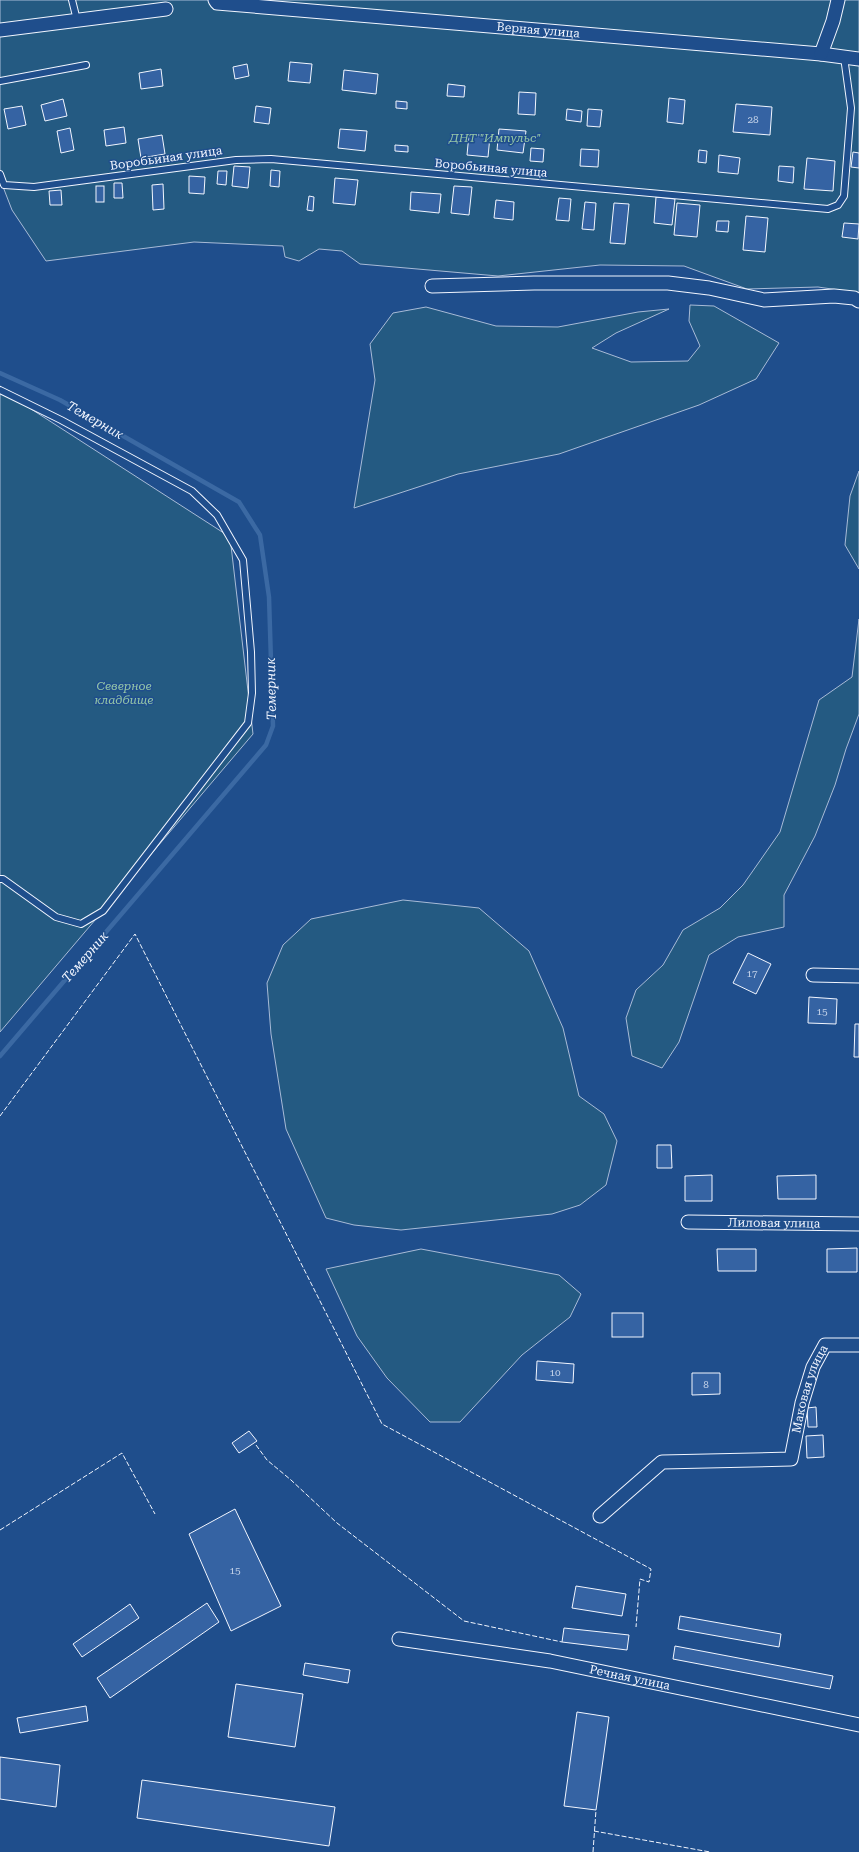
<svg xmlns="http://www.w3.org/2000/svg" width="859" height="1852" viewBox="0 0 859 1852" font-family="'Roboto Serif',serif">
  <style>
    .green { fill: #245a82; stroke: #a8bbd7 }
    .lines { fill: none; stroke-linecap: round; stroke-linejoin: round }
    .stream { stroke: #3b69a3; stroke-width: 4.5 }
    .building { fill: #3563a3; stroke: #f2f6ff }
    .lane-casing { stroke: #f2f6ff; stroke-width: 8 }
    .street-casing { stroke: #f2f6ff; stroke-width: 15 }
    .lane { stroke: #1f4e8c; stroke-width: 6 }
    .street { stroke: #1f4e8c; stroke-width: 13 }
    .fence { stroke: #f2f6ff; stroke-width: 1; stroke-dasharray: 5 2; stroke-linecap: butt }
    .labels { text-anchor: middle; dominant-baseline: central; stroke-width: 3; stroke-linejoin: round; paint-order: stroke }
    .number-label { font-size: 10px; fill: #c3d1e8 }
    .street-label { font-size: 12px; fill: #f2f6ff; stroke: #1f4e8c }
    .park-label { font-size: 12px; font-style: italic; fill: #97c8a6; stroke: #1f4e8c }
    .water-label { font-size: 13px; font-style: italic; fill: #f2f6ff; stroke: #1f4e8c }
  </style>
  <rect width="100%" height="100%" fill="#1f4e8c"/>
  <g class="green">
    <polygon points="0,0 859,0 859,293 818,287 747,289 684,266 600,265 498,276 360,264 342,251 319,249 299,261 285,257 283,246 194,242 46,261 12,210 0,179"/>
    <polygon points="690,305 714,306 779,343 756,379 699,405 559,454 458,474 354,508 375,380 370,344 393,313 426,307 496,326 558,327 638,312 669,309 616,333 592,348 631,362 688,361 700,346 689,321"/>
    <polygon points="0,389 230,537 253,734 0,1032"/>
    <polygon points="859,471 859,569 845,545 850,496"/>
    <polygon points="859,619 859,714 846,749 835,785 815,836 784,895 784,927 738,937 709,955 679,1042 662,1068 632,1056 626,1018 636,990 663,965 683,930 720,908 743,885 780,832 819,700 852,677"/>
    <polygon points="403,900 479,908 529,951 563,1028 579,1096 604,1114 617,1141 606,1185 580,1205 552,1214 401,1230 354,1225 326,1218 286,1129 271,1034 267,983 283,945 311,919"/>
    <polygon points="421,1249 559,1275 581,1294 570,1317 522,1355 460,1422 430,1422 387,1378 357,1336 326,1269"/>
  </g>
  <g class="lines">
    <polyline class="stream" points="0,373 60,400 239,502 260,535 269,597 273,726 266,745 0,1056"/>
  </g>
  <g class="building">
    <polygon points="290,62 312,64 310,83 288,81"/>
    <polygon points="247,64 249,76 235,79 233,67"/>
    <polygon points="161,69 163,86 141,89 139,73"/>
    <polygon points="344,70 378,74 376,94 342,90"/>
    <polygon points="448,84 465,86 464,97 447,96"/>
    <polygon points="519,92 536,93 535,115 518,114"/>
    <polygon points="669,98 685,100 683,124 667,122"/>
    <polygon points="63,99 67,116 45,121 41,105"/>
    <polygon points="396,101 407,102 407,109 396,108"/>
    <polygon points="736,104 772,107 770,135 733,132"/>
    <polygon points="22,106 26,125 8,129 4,109"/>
    <polygon points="256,106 271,108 269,124 254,122"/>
    <polygon points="567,109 582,111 581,122 566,120"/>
    <polygon points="588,109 602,110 600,127 587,126"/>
    <polygon points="124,127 126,143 106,146 104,130"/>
    <polygon points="70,128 74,150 61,153 57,131"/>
    <polygon points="340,129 367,131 365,151 338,148"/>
    <polygon points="499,129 526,131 523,153 497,150"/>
    <polygon points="469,134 490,136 488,157 467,155"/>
    <polygon points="162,135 165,154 141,158 138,139"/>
    <polygon points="395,145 408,146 408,152 395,151"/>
    <polygon points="531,148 544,149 543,162 530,161"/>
    <polygon points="581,149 599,150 598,167 580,166"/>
    <polygon points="699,150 707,151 706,163 698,162"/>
    <polygon points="853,152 859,153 859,168 851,167"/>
    <polygon points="719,155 740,158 738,174 718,172"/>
    <polygon points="807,158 835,161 833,191 804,189"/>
    <polygon points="234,166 250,167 248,188 232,186"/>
    <polygon points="779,166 794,167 793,183 778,181"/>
    <polygon points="271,170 280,171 279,187 270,186"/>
    <polygon points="218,171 227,171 226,185 217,184"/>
    <polygon points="189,176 205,177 204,194 189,193"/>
    <polygon points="335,178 358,180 355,205 333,203"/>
    <polygon points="114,183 122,183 123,198 114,198"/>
    <polygon points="163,184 164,209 153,210 152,185"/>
    <rect x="96" y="186" width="8" height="16"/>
    <polygon points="454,186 472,187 469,215 451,213"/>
    <polygon points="61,190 62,205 50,205 49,191"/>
    <polygon points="411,192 441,194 439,213 410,210"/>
    <polygon points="309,196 314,197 313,211 307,210"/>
    <polygon points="656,197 675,199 672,225 654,223"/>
    <polygon points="559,198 571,199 569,221 556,220"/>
    <polygon points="496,200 514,202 513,220 494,218"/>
    <polygon points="585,202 596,203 594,230 582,229"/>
    <polygon points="614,203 629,204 625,244 610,243"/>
    <polygon points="677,203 700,205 697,237 674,235"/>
    <polygon points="746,216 768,218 765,252 743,250"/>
    <polygon points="717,221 729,221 728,232 716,231"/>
    <polygon points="844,223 859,224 858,239 842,237"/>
    <polygon points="748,953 771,964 756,994 733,983"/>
    <polygon points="809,997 837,999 836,1024 808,1023"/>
    <polygon points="855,1024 859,1024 859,1057 854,1057"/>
    <polygon points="657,1145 671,1145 672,1168 657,1168"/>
    <polygon points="712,1175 712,1201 685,1201 685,1176"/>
    <polygon points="816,1175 816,1199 778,1199 777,1176"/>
    <polygon points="857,1248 857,1272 827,1272 827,1249"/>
    <polygon points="717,1249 756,1249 756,1271 718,1271"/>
    <rect x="612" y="1313" width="31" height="24"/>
    <polygon points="537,1361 574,1364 573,1383 536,1380"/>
    <polygon points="692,1373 720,1373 720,1394 692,1395"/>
    <polygon points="816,1407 817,1427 808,1427 807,1408"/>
    <polygon points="249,1431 257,1441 239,1453 232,1443"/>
    <polygon points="823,1435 824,1457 807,1458 806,1436"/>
    <polygon points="235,1509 281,1606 231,1631 189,1534"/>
    <polygon points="576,1586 626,1594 622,1616 572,1608"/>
    <polygon points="207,1603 219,1622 110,1698 97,1678"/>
    <polygon points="130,1604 139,1618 82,1657 73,1644"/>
    <polygon points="680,1616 781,1634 779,1647 678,1629"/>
    <polygon points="564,1628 629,1635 627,1650 562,1642"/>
    <polygon points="675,1646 833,1676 830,1689 673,1659"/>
    <polygon points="305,1663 350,1670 348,1683 303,1675"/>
    <polygon points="236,1684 303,1694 295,1747 228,1737"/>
    <polygon points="86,1706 88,1721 20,1733 17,1718"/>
    <polygon points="577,1712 609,1717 596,1810 564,1806"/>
    <polygon points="0,1757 60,1765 56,1807 0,1799"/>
    <polygon points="142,1780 335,1807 329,1846 137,1818"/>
  </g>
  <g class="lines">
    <defs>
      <g id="lane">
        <polyline points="72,0 77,20"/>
        <polyline points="0,81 86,65"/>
        <polyline points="0,174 4,185 34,187 236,160 271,159 828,209 838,205 844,196 851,108 844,57"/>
        <polyline points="0,390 61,420 192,491 217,515 243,560 251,652 252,693 248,723 103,911 81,924 56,917 3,879 0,879"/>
      </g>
      <g id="street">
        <path id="s1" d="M215,0L217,3L821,54L859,59"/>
        <polyline points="0,30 166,9"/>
        <polyline points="821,54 833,21 838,0"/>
        <polyline points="432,286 534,283 668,283 709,288 764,300 834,296 854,298 859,301"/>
        <polyline points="813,975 859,976"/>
        <path id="s2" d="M688,1222L859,1224"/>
        <path id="s3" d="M600,1516L662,1462L791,1459L802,1403L813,1367L825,1345H859"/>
        <path id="s4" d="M399,1639L550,1661L859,1725"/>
      </g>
    </defs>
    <use href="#lane" class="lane-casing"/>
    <use href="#street" class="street-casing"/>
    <use href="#lane" class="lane"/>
    <use href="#street" class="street"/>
    <g class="fence">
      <polyline points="0,1116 135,934 382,1424 651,1569 649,1582 640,1579 636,1627"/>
      <polyline points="256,1445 267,1460 291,1480 337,1523 464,1621 562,1642"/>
      <polyline points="0,1530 122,1453 155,1514"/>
      <polyline points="594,1831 710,1852"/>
      <polyline points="593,1852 596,1810"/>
    </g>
  </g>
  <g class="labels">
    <g class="number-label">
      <text x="753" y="119">28</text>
      <text x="752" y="973">17</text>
      <text x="822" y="1011">15</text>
      <text x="555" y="1372">10</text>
      <text x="706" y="1384">8</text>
      <text x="235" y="1570">15</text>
    </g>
    <g class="street-label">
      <text stroke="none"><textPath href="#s1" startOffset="326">Верная улица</textPath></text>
      <text transform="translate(166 158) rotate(-8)">Воробьиная улица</text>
      <text transform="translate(491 168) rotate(5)">Воробьиная улица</text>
      <text stroke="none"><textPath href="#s2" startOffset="86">Лиловая улица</textPath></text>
      <text stroke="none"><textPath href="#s3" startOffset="284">Маковая улица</textPath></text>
      <text stroke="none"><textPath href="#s4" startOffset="234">Речная улица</textPath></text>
    </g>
    <g class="park-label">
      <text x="495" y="138">ДНТ "Импульс"</text>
      <text x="124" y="686">Северное<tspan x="124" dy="14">кладбище</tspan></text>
    </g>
    <g class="water-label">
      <text transform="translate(95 420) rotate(30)">Темерник</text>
      <text transform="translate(271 689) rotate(-91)">Темерник</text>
      <text transform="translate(85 957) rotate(-49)">Темерник</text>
    </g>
  </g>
</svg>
